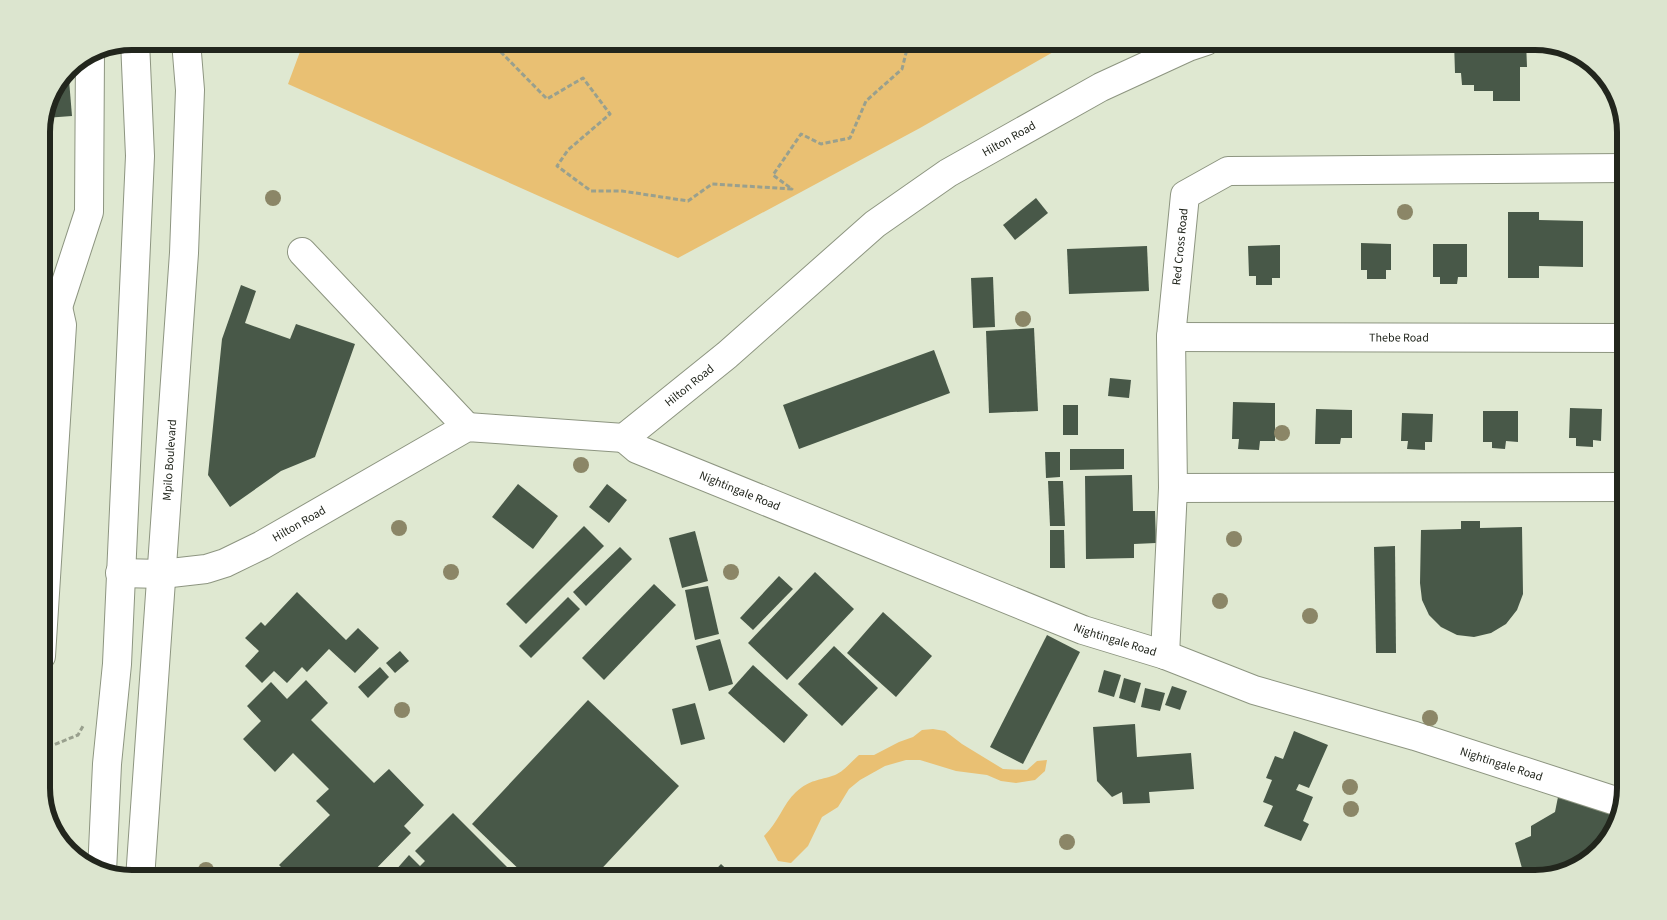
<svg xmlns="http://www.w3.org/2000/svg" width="1667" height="920" viewBox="0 0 1667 920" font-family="'Source Sans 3',sans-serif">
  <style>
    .green { fill: #e9c073 }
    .building { fill: #485848 }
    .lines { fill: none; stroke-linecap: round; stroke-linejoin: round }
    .minor-casing { stroke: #8d9580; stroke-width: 30 }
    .highway-casing { stroke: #8d9580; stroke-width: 30 }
    .path { stroke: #99a08e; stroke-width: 3; stroke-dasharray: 5 2.5; stroke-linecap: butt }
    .minor { stroke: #fff; stroke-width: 28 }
    .highway { stroke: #fff; stroke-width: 28 }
    .tree { fill: #8b8667 }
    .labels { text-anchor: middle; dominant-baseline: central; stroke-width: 5; stroke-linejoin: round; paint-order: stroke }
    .street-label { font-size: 12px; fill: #22261d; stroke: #ecf6de }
    .rim { fill: none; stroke: #22261d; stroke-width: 6 }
  </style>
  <rect width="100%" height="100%" fill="#dfe8d1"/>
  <g class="green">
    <polygon points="304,41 1079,41 1062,47 920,128 678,258 288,84"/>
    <path d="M933,729L945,731L962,744L1003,769L1027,770L1037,761L1047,760L1045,771L1035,780L1016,783L1001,781L987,775L956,771L920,760H906L885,766L860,780L849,789L838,807L822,817L808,846L791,863L778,861L764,836C778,823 783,804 796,792C811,779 818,781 835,775C843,772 852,761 859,755H874L899,742L913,737L922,730Z"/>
  </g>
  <g class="building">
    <polygon points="1454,41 1526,41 1527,67 1520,67 1520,101 1493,101 1493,91 1474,91 1474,85 1462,85 1461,73 1455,73"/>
    <polygon points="68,68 72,116 45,118"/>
    <polygon points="1036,198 1048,213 1015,240 1003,225"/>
    <polygon points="1508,212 1539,212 1539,220 1583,221 1583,267 1539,266 1539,278 1508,278"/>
    <polygon points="1361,243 1391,244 1391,270 1386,270 1386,279 1367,279 1367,270 1361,270"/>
    <polygon points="1433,244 1467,244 1467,277 1458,277 1457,284 1440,284 1440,277 1433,277"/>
    <polygon points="1280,245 1280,278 1272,278 1272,285 1256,285 1256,276 1249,276 1248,246"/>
    <polygon points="1147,246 1149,291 1069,294 1067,249"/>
    <polygon points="993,277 995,327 973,328 971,278"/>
    <polygon points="241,285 256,291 245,323 290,339 296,324 355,344 315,457 281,471 230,507 208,475 222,339"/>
    <polygon points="1034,328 1038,411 989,413 986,331"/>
    <polygon points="934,350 950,393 799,449 783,405"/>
    <polygon points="1110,378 1131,380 1129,398 1108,396"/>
    <polygon points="1233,402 1275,403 1275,441 1260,441 1259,450 1238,449 1239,439 1232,439"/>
    <rect x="1063" y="405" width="15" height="30"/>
    <polygon points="1570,408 1602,409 1601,441 1593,440 1593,447 1576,446 1576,438 1569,438"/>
    <polygon points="1316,409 1352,410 1352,438 1341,438 1340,444 1315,444"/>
    <polygon points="1483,411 1518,411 1518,442 1506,441 1505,449 1492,448 1492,442 1483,442"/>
    <polygon points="1402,413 1433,414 1432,442 1425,442 1425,450 1407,449 1408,441 1401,441"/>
    <polygon points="1070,449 1124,449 1124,469 1070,470"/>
    <polygon points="1045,452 1060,452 1060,477 1046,478"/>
    <polygon points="1132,475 1133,511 1155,511 1156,543 1134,544 1134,558 1086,559 1085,476"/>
    <polygon points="1048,481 1063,481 1065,526 1050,526"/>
    <polygon points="518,484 558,516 533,549 492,517"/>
    <polygon points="607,484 627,500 609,523 589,507"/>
    <polygon points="1461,521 1480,521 1480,528 1522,527 1523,594 1517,610 1506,624 1491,633 1474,637 1457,635 1441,627 1429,615 1422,600 1420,583 1421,530 1461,529"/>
    <polygon points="584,526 604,546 526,624 506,604"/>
    <polygon points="1050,530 1064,530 1065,568 1050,568"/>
    <polygon points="695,531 708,581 682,588 669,538"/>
    <polygon points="1395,546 1396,653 1376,653 1374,547"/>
    <polygon points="620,547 632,559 586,606 573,592"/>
    <polygon points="815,572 854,609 787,680 748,643"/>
    <polygon points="779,576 793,589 753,630 740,618"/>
    <polygon points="654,584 676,605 604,680 582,658"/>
    <polygon points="708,586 719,634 695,640 685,590"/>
    <polygon points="297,592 346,640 358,628 379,648 355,673 329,649 307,672 302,667 287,683 274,671 262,683 245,666 259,651 245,638 261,622 265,626"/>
    <polygon points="568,597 580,609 531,658 519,646"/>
    <polygon points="883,612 932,656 896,697 847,653"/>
    <polygon points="1047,635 1080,652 1023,764 990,747"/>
    <polygon points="720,639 733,684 709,691 696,646"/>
    <polygon points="834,646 878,688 842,726 798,684"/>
    <polygon points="400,651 409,661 395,673 386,663"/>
    <polygon points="753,665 808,715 784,743 728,693"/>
    <polygon points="380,667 389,677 368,698 358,687"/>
    <polygon points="1104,670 1121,675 1114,697 1098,692"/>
    <polygon points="1124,678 1141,683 1135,703 1119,698"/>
    <polygon points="306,680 328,703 311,720 374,783 389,769 424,805 404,826 411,833 366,879 293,879 279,865 330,815 316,801 329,789 293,753 275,772 243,739 261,721 247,706 271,682 287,699"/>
    <polygon points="1172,686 1187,691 1180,710 1165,705"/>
    <polygon points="1145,688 1165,693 1160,711 1141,707"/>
    <polygon points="588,700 679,786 592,879 529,879 472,824"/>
    <polygon points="695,703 705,739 681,745 672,709"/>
    <polygon points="1135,724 1137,757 1191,753 1194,789 1149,792 1150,803 1123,804 1122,792 1112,797 1097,781 1093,727"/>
    <polygon points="1294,731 1328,745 1309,788 1299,784 1296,790 1313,797 1303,821 1309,824 1301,841 1264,826 1273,806 1263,802 1272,780 1266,778 1275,756 1283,759"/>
    <polygon points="1558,797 1619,815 1616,828 1589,858 1586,856 1570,863 1572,869 1535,879 1525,879 1515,843 1531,836 1531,826 1555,812"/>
    <polygon points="453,813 519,879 388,879 409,855 420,866 425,861 415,851"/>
    <polygon points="721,864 737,879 707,879"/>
    <polygon points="1460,874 1515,876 1515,879 1460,879"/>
  </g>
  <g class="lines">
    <defs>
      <g id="minor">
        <polyline points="302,252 467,427"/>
        <polyline points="41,295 47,296 58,307 62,325 41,656"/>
        <polyline points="58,307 89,212 90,53"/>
        <path id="s1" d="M1171,337L1626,338"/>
        <path id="s2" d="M624,438L637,449L1083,630L1165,655L1254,690L1415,736L1622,803"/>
        <polyline points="1173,488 1626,487"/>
        <path id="s3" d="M120,573L162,574L206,569L225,563L262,545L467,427L624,438L727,355L875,224L948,173L1101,87L1188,47L1206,41"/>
        <path id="s4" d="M1165,655L1173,488L1171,337L1185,195L1228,171L1626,168"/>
      </g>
      <g id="highway">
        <polyline points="102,872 107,764 117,664 140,156 135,41"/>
        <path id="s5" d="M140,879L184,253L190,90L186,41"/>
      </g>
    </defs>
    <use href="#minor" class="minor-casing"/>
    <use href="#highway" class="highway-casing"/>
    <g class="path">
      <polyline points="490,41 547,99 583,78 610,114 568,150 557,166 591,191 622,191 688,201 712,184 792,189 773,175 801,134 821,144 850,138 866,101 902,69 909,41"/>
      <polyline points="41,750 78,735 83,726"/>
    </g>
    <use href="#minor" class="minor"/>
    <use href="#highway" class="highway"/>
  </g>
  <g class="tree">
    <circle cx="273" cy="198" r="8"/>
    <circle cx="1405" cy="212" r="8"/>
    <circle cx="1023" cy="319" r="8"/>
    <circle cx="1282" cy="433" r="8"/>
    <circle cx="581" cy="465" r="8"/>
    <circle cx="399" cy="528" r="8"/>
    <circle cx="1234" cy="539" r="8"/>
    <circle cx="451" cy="572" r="8"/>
    <circle cx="731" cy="572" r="8"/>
    <circle cx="1220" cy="601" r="8"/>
    <circle cx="1310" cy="616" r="8"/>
    <circle cx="402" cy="710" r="8"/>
    <circle cx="1430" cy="718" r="8"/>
    <circle cx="1350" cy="787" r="8"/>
    <circle cx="1351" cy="809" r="8"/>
    <circle cx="1067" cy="842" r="8"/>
    <circle cx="206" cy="870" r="8"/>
  </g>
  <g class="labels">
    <g class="street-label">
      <text stroke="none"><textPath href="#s3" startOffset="1030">Hilton Road</textPath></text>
      <text stroke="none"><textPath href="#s4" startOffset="409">Red Cross Road</textPath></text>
      <text stroke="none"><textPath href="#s1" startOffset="228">Thebe Road</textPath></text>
      <text stroke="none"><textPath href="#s3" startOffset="625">Hilton Road</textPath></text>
      <text stroke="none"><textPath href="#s5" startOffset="420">Mpilo Boulevard</textPath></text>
      <text stroke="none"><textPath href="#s2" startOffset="128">Nightingale Road</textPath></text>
      <text stroke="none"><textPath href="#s3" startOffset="190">Hilton Road</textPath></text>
      <text stroke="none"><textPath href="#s2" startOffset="532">Nightingale Road</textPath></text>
      <text stroke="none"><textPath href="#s2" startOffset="938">Nightingale Road</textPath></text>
    </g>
  </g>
  <path d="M0 0H1667V920H0ZM132 50H1535A82 82 0 0 1 1617 132V788A82 82 0 0 1 1535 870H132A82 82 0 0 1 50 788V132A82 82 0 0 1 132 50Z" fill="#dce5cf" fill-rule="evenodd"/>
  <path class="rim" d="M132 50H1535A82 82 0 0 1 1617 132V788A82 82 0 0 1 1535 870H132A82 82 0 0 1 50 788V132A82 82 0 0 1 132 50Z"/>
</svg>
